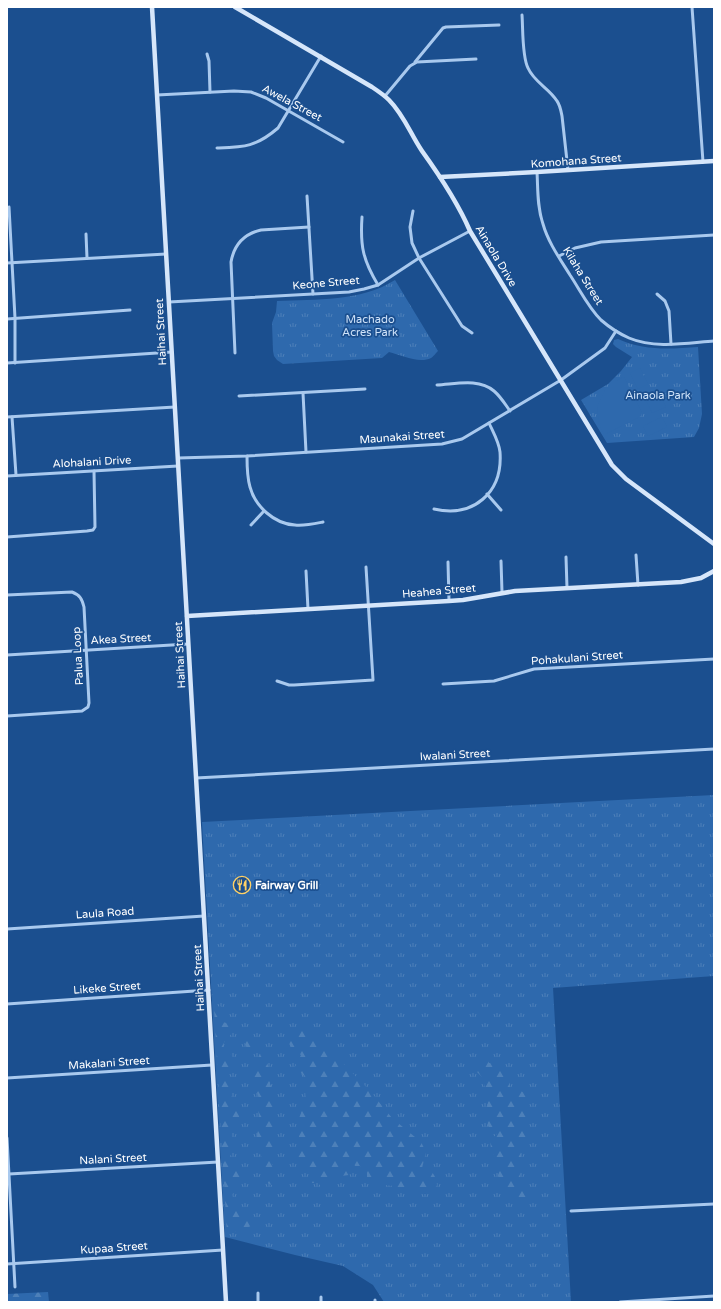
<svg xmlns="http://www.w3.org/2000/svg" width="721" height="1309" viewBox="0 0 721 1309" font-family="'Varela Round',sans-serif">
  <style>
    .grass { fill: url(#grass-tufts) }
    .forest { fill: url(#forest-firs) }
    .pitch { fill: #2e69ad }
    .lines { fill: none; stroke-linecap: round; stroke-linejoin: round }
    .street { stroke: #a9c9ee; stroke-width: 3 }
    .secondary { stroke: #d6e6fa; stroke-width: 4.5 }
    .labels { text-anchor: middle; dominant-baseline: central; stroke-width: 3.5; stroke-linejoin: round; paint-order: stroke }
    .street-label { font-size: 11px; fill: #fff; stroke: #1b4f8f }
    .park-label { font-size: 11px; fill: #cfe3fa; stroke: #1b4f8f }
    .poi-label { font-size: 11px; font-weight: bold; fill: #fff; stroke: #1b4f8f; text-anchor: start }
  </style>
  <defs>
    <pattern id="grass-tufts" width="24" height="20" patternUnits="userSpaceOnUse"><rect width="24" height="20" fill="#2e69ad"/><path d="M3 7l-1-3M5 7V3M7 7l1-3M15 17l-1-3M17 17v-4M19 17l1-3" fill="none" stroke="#4d80b9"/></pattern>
    <pattern id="forest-firs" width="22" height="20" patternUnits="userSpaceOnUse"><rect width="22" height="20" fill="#2e69ad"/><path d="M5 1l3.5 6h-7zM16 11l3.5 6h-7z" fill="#4d80b9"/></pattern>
  </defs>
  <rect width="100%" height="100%" fill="#1b4f8f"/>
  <g class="grass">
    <path d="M395,280L438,351C436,353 433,357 431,358C419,364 401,355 389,352L382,358L283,364L277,360L274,356L273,351L272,323L276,312L277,301C317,299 360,302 395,280Z"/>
    <path d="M618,339C644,351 670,349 698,347L702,414L699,428L694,437L607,443L581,400L608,384L621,371L632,357L616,347L613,344L614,340Z"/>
    <polygon points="714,795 714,976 553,988 571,1302 384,1302 373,1285 343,1266 295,1255 225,1237 202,822"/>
  </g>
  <g class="forest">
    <path d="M220,1006L225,1010L226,1015L222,1017L223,1022L233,1025C233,1025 232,1031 232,1032C228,1042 221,1038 224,1053L229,1052C236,1059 236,1069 228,1075V1078L230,1079C233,1087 233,1093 230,1101L240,1113L239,1118H236L235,1120L236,1124L232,1127V1139L230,1141L232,1144L230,1147L233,1151C229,1157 228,1161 231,1168L244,1167L241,1177L232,1184L235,1189L232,1195L235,1199L234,1205L241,1211V1217L244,1219L249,1216C253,1219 258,1218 263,1221L264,1226L262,1230L251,1226L246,1228L227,1234L214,1008Z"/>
    <path d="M296,1027L307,1031L317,1041L331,1051L370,1091L392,1118L421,1142L426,1152L422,1168C432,1168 436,1176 437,1185L430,1194H421L417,1188L411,1191L400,1190L394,1186L384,1185L379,1180L367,1178V1172L363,1171L360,1166H355L352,1161L350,1162L353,1171L349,1175L341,1176L334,1181L326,1182L321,1186L318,1183H309L307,1180L314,1177L296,1160L297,1152L302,1149V1139L299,1137L298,1121L301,1113L300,1106L306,1099L305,1090L311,1083L295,1067L301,1055L293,1050L285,1036L287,1032Z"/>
    <path d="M249,1032C255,1037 256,1043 256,1050L251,1052C245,1047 244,1043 245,1036Z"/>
    <polygon points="263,1052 270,1071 270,1084 276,1097 273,1114 276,1132 272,1164 277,1181 273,1186 268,1183 263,1168 257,1137 259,1118 258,1108 260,1102 257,1092 262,1086 261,1082 256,1085 251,1070 254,1062"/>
    <path d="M486,1056L489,1063H498L505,1065L509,1073L510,1087L519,1090L527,1094C530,1106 531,1115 527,1126L531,1135L524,1146L521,1149C520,1164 523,1173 517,1186H523L528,1200L522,1206L516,1199V1195L512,1199L507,1197L506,1188L502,1183L498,1176L500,1164L502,1160L495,1159L491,1149L490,1140L497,1134L490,1131C484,1116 487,1107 490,1091L486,1089L481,1076L473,1068L479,1061Z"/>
    <polygon points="48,1292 49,1302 7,1302 7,1294"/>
  </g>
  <g class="pitch">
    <polygon points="640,368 648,384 638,389 630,373"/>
    <polygon points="624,377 642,413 641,416 604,435 599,424 597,407 605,390 615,381"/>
    <polygon points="657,389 666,407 652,413 644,396"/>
    <polygon points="662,417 667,427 648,436 643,426"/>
  </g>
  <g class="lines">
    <g class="street">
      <polyline points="692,7 703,162"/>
      <path d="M522,15C523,28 522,57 528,68C534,82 549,88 557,101C560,105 561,111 562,116L568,170"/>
      <polyline points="207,54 209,61 210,92"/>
      <polyline points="415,62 443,28 446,27 499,25"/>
      <polyline points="157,95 234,91 251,92 266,98 343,142"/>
      <polyline points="385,96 410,66 417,62 476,59"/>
      <path d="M217,148C244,147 256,147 278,128L321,56"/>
      <path d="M537,172C538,189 537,207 543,224C548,242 560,259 570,275C580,290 588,307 601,320C609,327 620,334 629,338C655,349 687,343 714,341"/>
      <polyline points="307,196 313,294"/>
      <polyline points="9,207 15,318 15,363"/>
      <polyline points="413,211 410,227 412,243 419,258 462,326 472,333"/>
      <path d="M362,217C360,246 363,260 378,285"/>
      <polyline points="86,234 87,258"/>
      <polyline points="559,256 575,248 601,242 714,235"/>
      <polyline points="7,263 166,254"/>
      <polyline points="657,294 665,301 669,311 671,344"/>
      <polyline points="169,302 349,292 364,289 378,285 419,258 470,231"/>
      <polyline points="7,319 130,310"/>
      <path d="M235,353L231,262C234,245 244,234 261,230L309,227"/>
      <polyline points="7,363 172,352"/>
      <path d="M437,385C456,384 479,378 494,391C501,397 505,404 510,411"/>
      <polyline points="303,393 306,452"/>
      <polyline points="239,396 365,389"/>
      <polyline points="7,417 175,407"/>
      <polyline points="12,417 16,475"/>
      <path d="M247,456C247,466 247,477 250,487C255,506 274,524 295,525C304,526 313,524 323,522"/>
      <polyline points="178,458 247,456 442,444 462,439 561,380 605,348 616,331"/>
      <polyline points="7,476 178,466"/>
      <polyline points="487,494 501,510"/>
      <path d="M434,509C473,518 503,493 500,452C499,442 493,432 489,423"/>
      <polyline points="251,525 264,511"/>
      <polyline points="7,537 87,531 93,530 95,527 94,471"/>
      <polyline points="636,555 638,585"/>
      <polyline points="566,557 567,588"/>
      <polyline points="501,561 502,592"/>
      <polyline points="448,562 449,601"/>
      <polyline points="306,571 308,609"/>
      <path d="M7,595L72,592C80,595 82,599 84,607L89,703L88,707L82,711L7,716"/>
      <polyline points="7,655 188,644"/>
      <polyline points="277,681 289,685 294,685 373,680 366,567"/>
      <polyline points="443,684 494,681 534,669 714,659"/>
      <polyline points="196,778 714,749"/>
      <polyline points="7,929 204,916"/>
      <polyline points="7,1004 209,990"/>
      <polyline points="7,1078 212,1065"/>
      <polyline points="7,1138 15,1287"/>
      <polyline points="9,1174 218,1162"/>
      <polyline points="571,1211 714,1204"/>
      <polyline points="7,1264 223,1250"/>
      <polyline points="258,1293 258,1302"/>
      <polyline points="321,1297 321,1302"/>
      <polyline points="375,1300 375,1302"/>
      <polyline points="620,1302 714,1296"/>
    </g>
    <g class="secondary">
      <polyline points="152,7 226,1302"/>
      <path d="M235,7L372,87C378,91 384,95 389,100C404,115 411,135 422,151C440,176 458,203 470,231L612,465L626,479L714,544"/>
      <polyline points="440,177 537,172 714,161"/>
      <polyline points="187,616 449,601 463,600 515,591 681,582 701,578 714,571"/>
    </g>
  </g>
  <defs>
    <symbol id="restaurant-ring" viewBox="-11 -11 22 22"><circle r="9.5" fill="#1b4f8f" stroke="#ffd166" stroke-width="1.5"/><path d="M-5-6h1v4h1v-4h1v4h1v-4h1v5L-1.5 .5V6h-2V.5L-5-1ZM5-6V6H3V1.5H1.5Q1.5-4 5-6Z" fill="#ffd166"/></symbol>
  </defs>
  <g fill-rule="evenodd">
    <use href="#restaurant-ring" x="232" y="875" width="20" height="20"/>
  </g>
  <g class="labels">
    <g class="street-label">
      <text transform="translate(292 103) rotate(28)">Awela Street</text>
      <text transform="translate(576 161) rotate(-4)">Komohana Street</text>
      <text transform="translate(496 256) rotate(59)">Ainaola Drive</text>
      <text transform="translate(583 276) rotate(58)">Kilaha Street</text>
      <text transform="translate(326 283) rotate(-5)">Keone Street</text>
      <text transform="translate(161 332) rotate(-93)">Haihai Street</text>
      <text transform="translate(402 437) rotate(-4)">Maunakai Street</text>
      <text transform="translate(92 462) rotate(-3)">Alohalani Drive</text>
      <text transform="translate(439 591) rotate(-5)">Heahea Street</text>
      <text transform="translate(121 639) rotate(-3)">Akea Street</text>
      <text transform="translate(180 655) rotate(-93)">Haihai Street</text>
      <text transform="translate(78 656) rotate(-93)">Palua Loop</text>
      <text transform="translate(577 658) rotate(-4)">Pohakulani Street</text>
      <text transform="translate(455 755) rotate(-3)">Iwalani Street</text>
      <text transform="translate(105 913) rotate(-4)">Laula Road</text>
      <text transform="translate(199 978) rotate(-93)">Haihai Street</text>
      <text transform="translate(107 988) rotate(-4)">Likeke Street</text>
      <text transform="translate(109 1063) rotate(-4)">Makalani Street</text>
      <text transform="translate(113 1159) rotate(-3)">Nalani Street</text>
      <text transform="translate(114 1248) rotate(-4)">Kupaa Street</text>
    </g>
    <g class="park-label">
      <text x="370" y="319">Machado<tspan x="370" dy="13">Acres Park</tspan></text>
      <text x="658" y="395">Ainaola Park</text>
    </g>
    <g class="poi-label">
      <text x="255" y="885">Fairway Grill</text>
    </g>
  </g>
  <rect width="721" height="1309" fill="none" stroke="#ffffff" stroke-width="16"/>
</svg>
